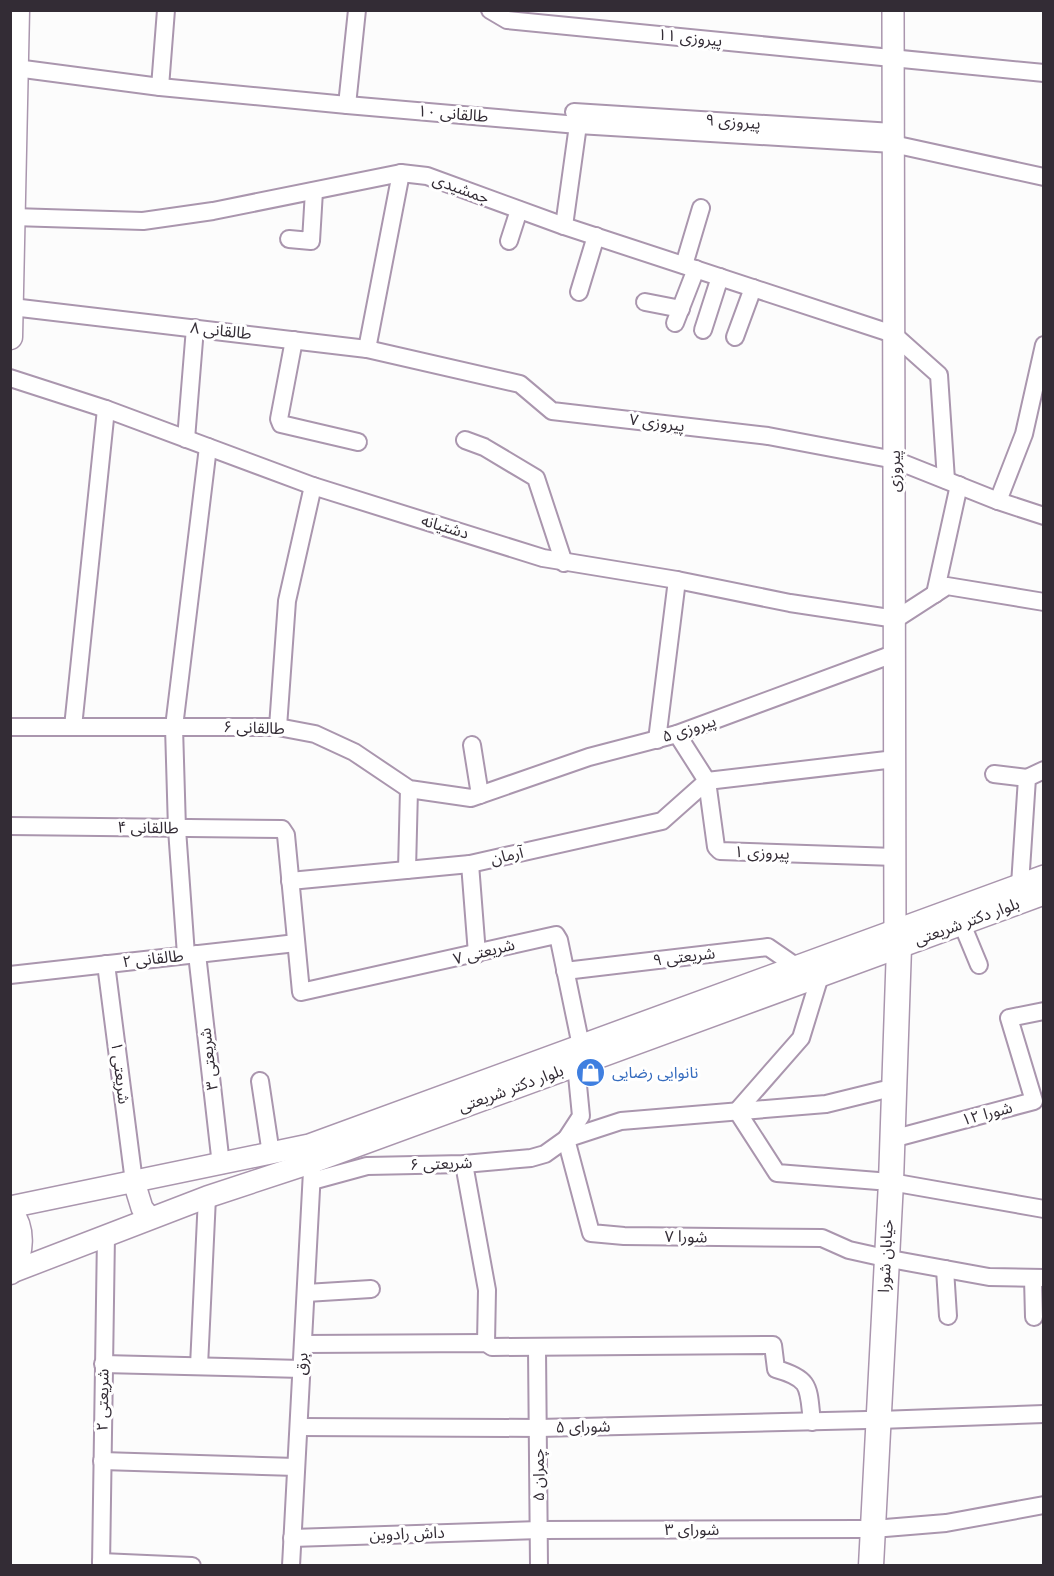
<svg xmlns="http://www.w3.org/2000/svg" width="1054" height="1576" viewBox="0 0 1054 1576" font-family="'Nunito Sans','Noto Sans Arabic',sans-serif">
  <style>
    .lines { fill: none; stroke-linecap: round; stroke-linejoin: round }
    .minor-casing { stroke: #aa96ae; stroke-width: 20 }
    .tertiary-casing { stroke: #aa96ae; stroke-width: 24 }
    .secondary-casing { stroke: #aa96ae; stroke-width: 27 }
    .minor { stroke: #fff; stroke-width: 16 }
    .tertiary { stroke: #fff; stroke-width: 21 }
    .secondary { stroke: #fff; stroke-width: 24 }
    .labels { text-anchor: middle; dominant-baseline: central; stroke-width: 6; stroke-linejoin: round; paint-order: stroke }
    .street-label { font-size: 16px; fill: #332c35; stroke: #fff }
    .shop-label { font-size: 16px; fill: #366cbe; stroke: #fff; text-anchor: start }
  </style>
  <rect width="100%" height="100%" fill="#fcfcfc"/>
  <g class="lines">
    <defs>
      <g id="minor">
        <polyline points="490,10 507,20 1044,73"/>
        <polyline points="16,68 160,87 347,105 578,125 893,144 1044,177"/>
        <polyline points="160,87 166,10"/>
        <polyline points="347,105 357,10"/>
        <polyline points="574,112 893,132"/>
        <polyline points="13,217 143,221 213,211 401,173 427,176 564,226 893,334 939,375 946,480"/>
        <polyline points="564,226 578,125"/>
        <polyline points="289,239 311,241 314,191"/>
        <polyline points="509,241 519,210"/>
        <polyline points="684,265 701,208"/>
        <polyline points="579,292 596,236"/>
        <polyline points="645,302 681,309"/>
        <polyline points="12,307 367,349 520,384 552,411 768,436 895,460 998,501 1044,516"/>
        <polyline points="675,323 696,269"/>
        <polyline points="703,330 720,277"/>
        <polyline points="735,337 753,288"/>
        <polyline points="294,340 279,419 281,424 358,442"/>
        <polyline points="367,349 401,173"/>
        <polyline points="10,378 106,409 313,486 543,558 677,580 790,603 896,619 947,586 1044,602"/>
        <polyline points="186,439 195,328"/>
        <polyline points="465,440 484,447 536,478 564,563"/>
        <polyline points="998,501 1024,434 1044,345"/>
        <polyline points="935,594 959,485"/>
        <polyline points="10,727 278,727 315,734 354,752 409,789 471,798 589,757 677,734 896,653"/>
        <polyline points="73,727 106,409"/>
        <polyline points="278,727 287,601 313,486"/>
        <polyline points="677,734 707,781 716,847 720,851 895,857"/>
        <polyline points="657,740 677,580"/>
        <polyline points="472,745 480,795"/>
        <polyline points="994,774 1027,778"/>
        <polyline points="10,826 282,829 286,835 301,992 556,935 559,940 581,1046"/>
        <polyline points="470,864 477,954"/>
        <polyline points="407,870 409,789"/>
        <polyline points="290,881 470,864 662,821 707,781 895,759"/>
        <polyline points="1020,885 1027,778 1044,770"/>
        <polyline points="962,924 979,965"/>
        <polyline points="197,954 221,1165"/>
        <polyline points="186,955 177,829 174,727 208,447"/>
        <polyline points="106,964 134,1182"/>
        <polyline points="565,971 768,947 797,967"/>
        <polyline points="10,975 296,943"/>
        <polyline points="260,1081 271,1154"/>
        <polyline points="737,1111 777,1173 878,1181"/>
        <polyline points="737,1111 801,1038 820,976"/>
        <polyline points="566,1139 591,1233 624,1236 822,1238 849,1250 876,1256"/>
        <polyline points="566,1139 581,1116 576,1065"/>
        <polyline points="892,1139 1034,1101 1009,1018 1044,1011"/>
        <polyline points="464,1164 487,1290 486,1343"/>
        <polyline points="312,1181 367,1166 464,1164 531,1158 545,1154 566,1139 621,1121 826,1104 883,1090"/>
        <polyline points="891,1182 1044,1209"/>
        <polyline points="885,1258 989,1277 1044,1278"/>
        <polyline points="945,1269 948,1316"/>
        <polyline points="1033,1278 1034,1317"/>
        <polyline points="306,1293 371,1289"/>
        <path d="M303,1344L486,1343L492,1347L773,1345L776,1369C812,1379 808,1388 812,1422"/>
        <polyline points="537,1349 539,1566"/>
        <polyline points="103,1364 302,1369"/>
        <polyline points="199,1366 207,1197"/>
        <polyline points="879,1420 1044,1414"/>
        <polyline points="299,1427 539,1428 867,1420"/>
        <polyline points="102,1461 296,1467"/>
        <polyline points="873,1529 946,1523 1044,1505"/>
        <polyline points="292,1538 540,1530 861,1529"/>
        <polyline points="101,1562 192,1566"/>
        <polyline points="101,1566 106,1235"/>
        <polyline points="291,1566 312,1171"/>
      </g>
      <g id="tertiary">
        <polyline points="893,10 895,931 898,942"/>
        <polyline points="134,1182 142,1208 150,1218"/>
        <polyline points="10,1207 309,1145 1044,876"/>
        <polyline points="12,1272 207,1197 313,1162 1044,894"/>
      </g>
      <g id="secondary">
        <polyline points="10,337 17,10"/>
        <path d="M10,1211C24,1229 22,1254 10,1272"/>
        <polyline points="871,1566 891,1182 899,947"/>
      </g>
    </defs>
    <use href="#minor" class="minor-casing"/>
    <use href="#tertiary" class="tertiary-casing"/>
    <use href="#secondary" class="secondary-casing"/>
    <use href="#minor" class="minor"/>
    <use href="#tertiary" class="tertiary"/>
    <use href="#secondary" class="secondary"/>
  </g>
  <defs>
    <symbol id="shop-disc" viewBox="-11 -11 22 22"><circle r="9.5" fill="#3f7fe0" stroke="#fff"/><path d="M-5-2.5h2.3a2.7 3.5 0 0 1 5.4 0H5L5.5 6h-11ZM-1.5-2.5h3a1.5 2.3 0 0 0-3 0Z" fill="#fff"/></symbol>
  </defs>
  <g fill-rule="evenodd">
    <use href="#shop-disc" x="574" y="1056" width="33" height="33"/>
  </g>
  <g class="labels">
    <g class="street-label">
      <text transform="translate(690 38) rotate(6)">پیروزی ۱۱</text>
      <text transform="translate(453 114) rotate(5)">طالقانی ۱۰</text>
      <text transform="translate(733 122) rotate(4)">پیروزی ۹</text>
      <text transform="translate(461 189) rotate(20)">جمشیدی</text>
      <text transform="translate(221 331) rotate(6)">طالقانی ۸</text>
      <text transform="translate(657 423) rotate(7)">پیروزی ۷</text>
      <text transform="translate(895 471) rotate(-90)">پیروزی</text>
      <text transform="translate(445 527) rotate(17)">دشتیانه</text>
      <text transform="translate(254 728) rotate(2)">طالقانی ۶</text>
      <text transform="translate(689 729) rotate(-18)">پیروزی ۵</text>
      <text transform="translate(148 828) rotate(1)">طالقانی ۴</text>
      <text transform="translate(762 853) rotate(2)">پیروزی ۱</text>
      <text transform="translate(507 856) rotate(-13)">آرمان</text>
      <text transform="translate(967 922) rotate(-20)">بلوار دکتر شریعتی</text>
      <text transform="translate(484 952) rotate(-14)">شریعتی ۷</text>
      <text transform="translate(684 957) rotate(-7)">شریعتی ۹</text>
      <text transform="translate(153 959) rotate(-6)">طالقانی ۲</text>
      <text transform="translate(209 1059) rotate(-97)">شریعتی ۳</text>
      <text transform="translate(120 1073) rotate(83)">شریعتی ۱</text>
      <text transform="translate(511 1089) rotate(-20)">بلوار دکتر شریعتی</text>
      <text transform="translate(987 1114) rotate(-15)">شورا ۱۲</text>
      <text transform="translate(441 1164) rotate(-2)">شریعتی ۶</text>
      <text transform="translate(686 1237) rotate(1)">شورا ۷</text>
      <text transform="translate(886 1256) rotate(-87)">خیابان شورا</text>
      <text transform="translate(302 1364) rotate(-87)">برق</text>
      <text transform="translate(103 1400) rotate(-89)">شریعتی ۲</text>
      <text transform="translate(583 1427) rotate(-1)">شورای ۵</text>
      <text transform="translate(539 1475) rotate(-90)">چمران ۵</text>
      <text x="692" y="1530">شورای ۳</text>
      <text transform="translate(407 1534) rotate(-2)">داش رادوین</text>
    </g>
    <g class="shop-label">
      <text x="612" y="1073">نانوایی رضایی</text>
    </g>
  </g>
  <rect width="1054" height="1576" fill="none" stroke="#332c35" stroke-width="24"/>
</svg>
